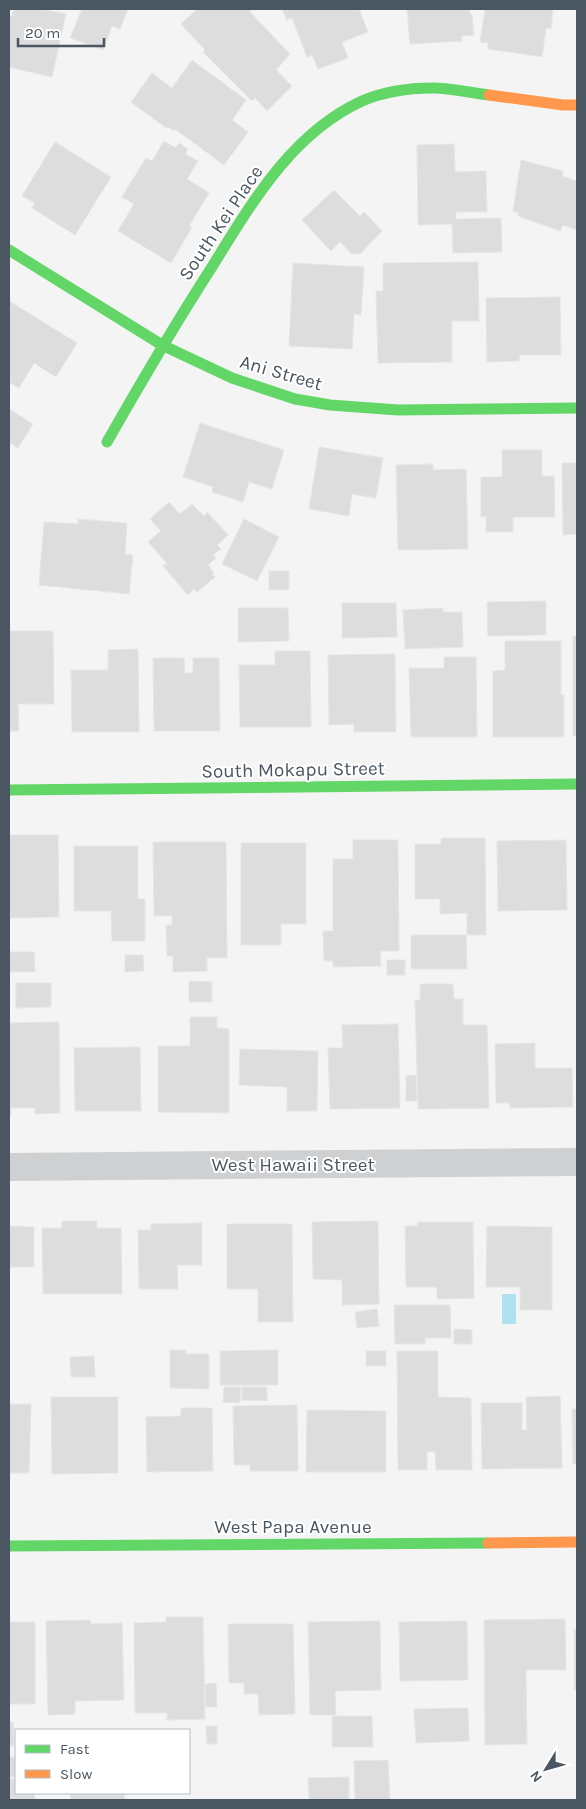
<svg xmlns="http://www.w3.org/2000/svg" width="586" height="1809" viewBox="0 0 586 1809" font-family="Karla,sans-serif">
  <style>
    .water { fill: #aee2f0 }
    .building { fill: #ddddde; stroke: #e5e6e7 }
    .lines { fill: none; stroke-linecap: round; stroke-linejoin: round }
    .street { stroke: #ced0d2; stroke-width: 28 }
    .fast { stroke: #63d668; stroke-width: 11 }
    .slow { stroke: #ff974d; stroke-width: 11 }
    .labels { text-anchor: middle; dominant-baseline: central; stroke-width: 4; stroke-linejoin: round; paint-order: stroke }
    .street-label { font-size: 19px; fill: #4a5661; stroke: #fff }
  </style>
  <rect width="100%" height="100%" fill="#f4f4f4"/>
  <rect class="water" x="502" y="1294" width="14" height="30"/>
  <g class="building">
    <polygon points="14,9 42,9 66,14 52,77 9,67 9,15 12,16"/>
    <polygon points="82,9 128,9 120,29 112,26 103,50 70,38"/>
    <polygon points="197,9 253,9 250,12 290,54 276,70 292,86 267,111 255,98 252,101 203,52 205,50 181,24"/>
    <polygon points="282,9 359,9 368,32 342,42 348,58 318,69 312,55 307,57 292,18 287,20"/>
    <polygon points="407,9 470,9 470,14 472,14 474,35 461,36 462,41 410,44"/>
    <polygon points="485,9 553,9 551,29 546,28 542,57 488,49 488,43 480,42"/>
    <polygon points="192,60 246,100 232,120 248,132 224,165 175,129 174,131 169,127 166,128 131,102 152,73 172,88"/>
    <polygon points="164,141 176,148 179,143 188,149 185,154 198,161 187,179 209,193 189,226 192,227 171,263 118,231 134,204 122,197 146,158 152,161"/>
    <polygon points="55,142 111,177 75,235 32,208 35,203 22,196"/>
    <polygon points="454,144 455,172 486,171 487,212 456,212 456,219 501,218 502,252 453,253 452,224 418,225 417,145"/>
    <polygon points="521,160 563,171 562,176 577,181 577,230 563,225 560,231 518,216 519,213 513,211"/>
    <polygon points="334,190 360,216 364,212 382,231 360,254 352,254 340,242 331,251 302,220"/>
    <polygon points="478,262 479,321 452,321 452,362 378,363 376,291 383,291 383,263"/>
    <polygon points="293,263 364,267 361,315 354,314 352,349 289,346"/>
    <polygon points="560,297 561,355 520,355 519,361 487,362 486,298"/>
    <polygon points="9,301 77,343 56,377 34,363 19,388 9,382"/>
    <polygon points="9,409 33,424 18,448 9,442"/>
    <polygon points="200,423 284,450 272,489 249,482 243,502 212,492 213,487 183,477"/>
    <polygon points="319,447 383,458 376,498 352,494 349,516 309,509"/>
    <polygon points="502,450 542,450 542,476 554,476 555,517 513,517 513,532 486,532 486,516 481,517 481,477 502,477"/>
    <polygon points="562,463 577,463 577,534 563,535"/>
    <polygon points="433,464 433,470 466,469 468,549 398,550 396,465"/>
    <polygon points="169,502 180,514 192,504 204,516 207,512 228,535 217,545 221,549 213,555 216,558 208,565 214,573 212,574 215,577 197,592 194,589 188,595 163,566 167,563 148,542 161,531 150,519"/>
    <polygon points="78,519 127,523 125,554 133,555 129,594 39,585 44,522 78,524"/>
    <polygon points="244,519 279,537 257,581 222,564"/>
    <rect x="269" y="571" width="20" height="19"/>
    <polygon points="546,601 546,635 488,636 487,602"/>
    <polygon points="342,603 396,603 397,637 342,638"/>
    <polygon points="238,608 288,608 289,641 238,642"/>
    <polygon points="443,608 443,612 462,612 463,647 405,649 403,610"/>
    <polygon points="9,631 53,631 54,704 18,704 19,731 9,731"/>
    <rect x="573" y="636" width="4" height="100"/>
    <polygon points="505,641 561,641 561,695 564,695 564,737 493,737 493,671 505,670"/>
    <polygon points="138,649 139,732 72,732 71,670 108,670 108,650"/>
    <polygon points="275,651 310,651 311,727 240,727 239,665 275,665"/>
    <polygon points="395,654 396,732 354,732 354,724 329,725 328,655"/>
    <polygon points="444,657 476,657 477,737 411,737 409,668 444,668"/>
    <polygon points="153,658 184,658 185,673 193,673 193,658 219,658 220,731 154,731"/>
    <polygon points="9,835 58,835 59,917 9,918"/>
    <polygon points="441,838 485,838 486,935 467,935 467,913 440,914 440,899 415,899 415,844 441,844"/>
    <polygon points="353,840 398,840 399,951 380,951 381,966 333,967 333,961 324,961 323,931 333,931 333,859 353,859"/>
    <polygon points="566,840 567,910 498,911 497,841"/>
    <polygon points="153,842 226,842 227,958 207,958 207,971 173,972 173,956 167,956 166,925 172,925 172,916 154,916"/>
    <polygon points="241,843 306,843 306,924 281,924 281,945 241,945"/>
    <polygon points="74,846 138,846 138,899 145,899 145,941 112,941 111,911 74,911"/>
    <polygon points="411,935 466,935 467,969 411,969"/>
    <polygon points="9,939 9,952 34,952 35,972 9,972"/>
    <polygon points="125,955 143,955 144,971 125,972"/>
    <rect x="387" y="960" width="18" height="15"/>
    <polygon points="189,981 212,982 212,1002 189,1002"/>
    <polygon points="16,983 51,983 51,1007 16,1008"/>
    <polygon points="420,984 453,984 454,999 463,999 463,1025 487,1025 489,1108 418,1109 415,1000 420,1000"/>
    <polygon points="190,1017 217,1017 217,1028 229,1029 229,1113 158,1112 158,1046 190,1046"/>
    <polygon points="59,1022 60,1113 35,1114 35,1108 11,1108 11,1115 9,1115 9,1023"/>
    <polygon points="398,1024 400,1108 330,1109 328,1048 343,1048 342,1025"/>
    <polygon points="535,1043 535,1068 572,1068 573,1107 510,1108 510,1103 496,1103 495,1044"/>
    <polygon points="140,1047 141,1111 75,1111 74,1048"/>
    <polygon points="240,1049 318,1051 317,1111 287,1111 287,1087 239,1085"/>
    <polygon points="416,1075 417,1101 406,1101 406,1076"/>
    <polygon points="62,1221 97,1221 97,1228 121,1228 122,1294 43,1294 42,1228 62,1228"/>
    <polygon points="378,1221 379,1304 342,1305 342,1280 313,1279 312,1222"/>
    <polygon points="418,1222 473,1222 474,1298 437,1299 437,1287 406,1287 405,1226 417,1226"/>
    <polygon points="202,1223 202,1265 177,1265 178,1289 139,1289 138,1230 151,1230 151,1224"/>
    <polygon points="227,1224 292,1224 293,1322 258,1322 258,1289 227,1289"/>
    <polygon points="9,1226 34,1227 34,1267 9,1267"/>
    <polygon points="487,1226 552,1227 552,1310 520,1310 520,1287 486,1287"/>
    <polygon points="394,1305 450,1305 451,1338 425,1338 425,1344 395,1344"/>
    <polygon points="377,1309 379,1326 357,1328 355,1312"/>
    <polygon points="454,1329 472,1330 472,1344 454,1344"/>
    <polygon points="170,1350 186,1350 186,1354 209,1354 209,1389 170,1388"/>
    <polygon points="278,1350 278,1385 220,1385 220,1351"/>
    <rect x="366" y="1351" width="20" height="15"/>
    <polygon points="397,1351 438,1351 438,1397 471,1398 472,1470 436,1470 435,1451 427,1452 427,1470 398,1470"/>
    <polygon points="94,1356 95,1377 71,1377 70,1357"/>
    <polygon points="224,1387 241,1387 240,1403 223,1402"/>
    <polygon points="242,1387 267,1387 267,1401 242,1400"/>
    <polygon points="560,1396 562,1468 482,1469 481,1403 522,1403 522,1430 527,1430 526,1397"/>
    <polygon points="51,1397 118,1397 118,1473 52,1474"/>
    <polygon points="9,1404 31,1404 29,1473 9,1473"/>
    <polygon points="297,1405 298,1471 250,1471 250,1465 234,1465 233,1406"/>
    <polygon points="181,1408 212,1408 213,1471 147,1472 146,1417 181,1416"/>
    <polygon points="572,1409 577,1409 577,1464 573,1464"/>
    <polygon points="307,1410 386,1411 386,1472 306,1472"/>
    <polygon points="166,1617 203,1617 205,1719 167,1720 167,1713 135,1713 134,1623 166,1622"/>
    <polygon points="565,1619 566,1670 526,1670 527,1744 485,1745 484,1620"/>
    <polygon points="90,1620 91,1624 122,1623 124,1700 75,1701 75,1714 48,1715 46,1621"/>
    <polygon points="380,1621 381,1690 335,1691 336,1715 310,1715 308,1622"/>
    <polygon points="467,1621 468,1680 400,1681 399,1622"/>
    <rect x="9" y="1622" width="26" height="82"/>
    <polygon points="228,1624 293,1624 295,1714 259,1715 258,1694 244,1694 244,1683 229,1683"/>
    <rect x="574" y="1629" width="3" height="61"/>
    <polygon points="216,1683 217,1707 206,1707 205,1684"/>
    <polygon points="468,1708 469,1741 416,1743 414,1709"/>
    <polygon points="332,1716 372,1716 373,1747 332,1747"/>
    <polygon points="9,1722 13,1722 14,1746 9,1746"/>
    <polygon points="206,1726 217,1726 217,1744 207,1744"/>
    <rect x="9" y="1757" width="7" height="20"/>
    <polygon points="388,1760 390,1800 355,1800 354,1761"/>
    <polygon points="349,1777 349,1800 309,1800 308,1778"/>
    <polygon points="9,1779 16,1779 16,1793 34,1793 35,1800 9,1800"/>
    <polygon points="70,1793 124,1793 125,1800 71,1800"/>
  </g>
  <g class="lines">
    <polyline class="street" points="9,1167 577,1162"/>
    <g class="fast">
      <polyline points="9,250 162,345 232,378 295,399 330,405 398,410 577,408"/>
      <path d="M107,442C140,384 174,326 210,270C250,206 290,134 362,101C383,92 410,88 433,88C451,88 471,93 489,95"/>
      <polyline points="9,790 577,784"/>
      <polyline points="9,1546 488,1543"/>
    </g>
    <g class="slow">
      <polyline points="489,95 563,105 577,105"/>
      <polyline points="488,1543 577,1542"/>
    </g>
  </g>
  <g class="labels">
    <g class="street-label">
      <text transform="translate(221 223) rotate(-56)">South Kei Place</text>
      <text transform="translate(281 373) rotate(16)">Ani Street</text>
      <text transform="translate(293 770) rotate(-1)">South Mokapu Street</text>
      <text x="293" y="1165">West Hawaii Street</text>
      <text x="293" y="1527">West Papa Avenue</text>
    </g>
  </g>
  <rect width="586" height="1809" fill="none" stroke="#4a5661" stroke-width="20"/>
  <rect x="15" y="1729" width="175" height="65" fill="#ffffff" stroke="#b7bbc0"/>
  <rect x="25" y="1745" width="25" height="8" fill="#63d668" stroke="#b7bbc0"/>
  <text x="60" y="1754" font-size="15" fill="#4a5661">Fast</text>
  <rect x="25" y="1770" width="25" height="8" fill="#ff974d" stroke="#b7bbc0"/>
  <text x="60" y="1779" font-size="15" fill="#4a5661">Slow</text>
  <g transform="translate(546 1769) rotate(233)" stroke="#ffffff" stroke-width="4" paint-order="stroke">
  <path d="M0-4L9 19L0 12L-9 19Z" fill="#4a5661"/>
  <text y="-8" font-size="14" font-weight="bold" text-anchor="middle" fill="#4a5661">N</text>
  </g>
  <path d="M18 38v8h86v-8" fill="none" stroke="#4a5661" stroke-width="2.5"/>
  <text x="25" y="38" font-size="15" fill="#4a5661" stroke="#ffffff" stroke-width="4" paint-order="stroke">20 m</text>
</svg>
